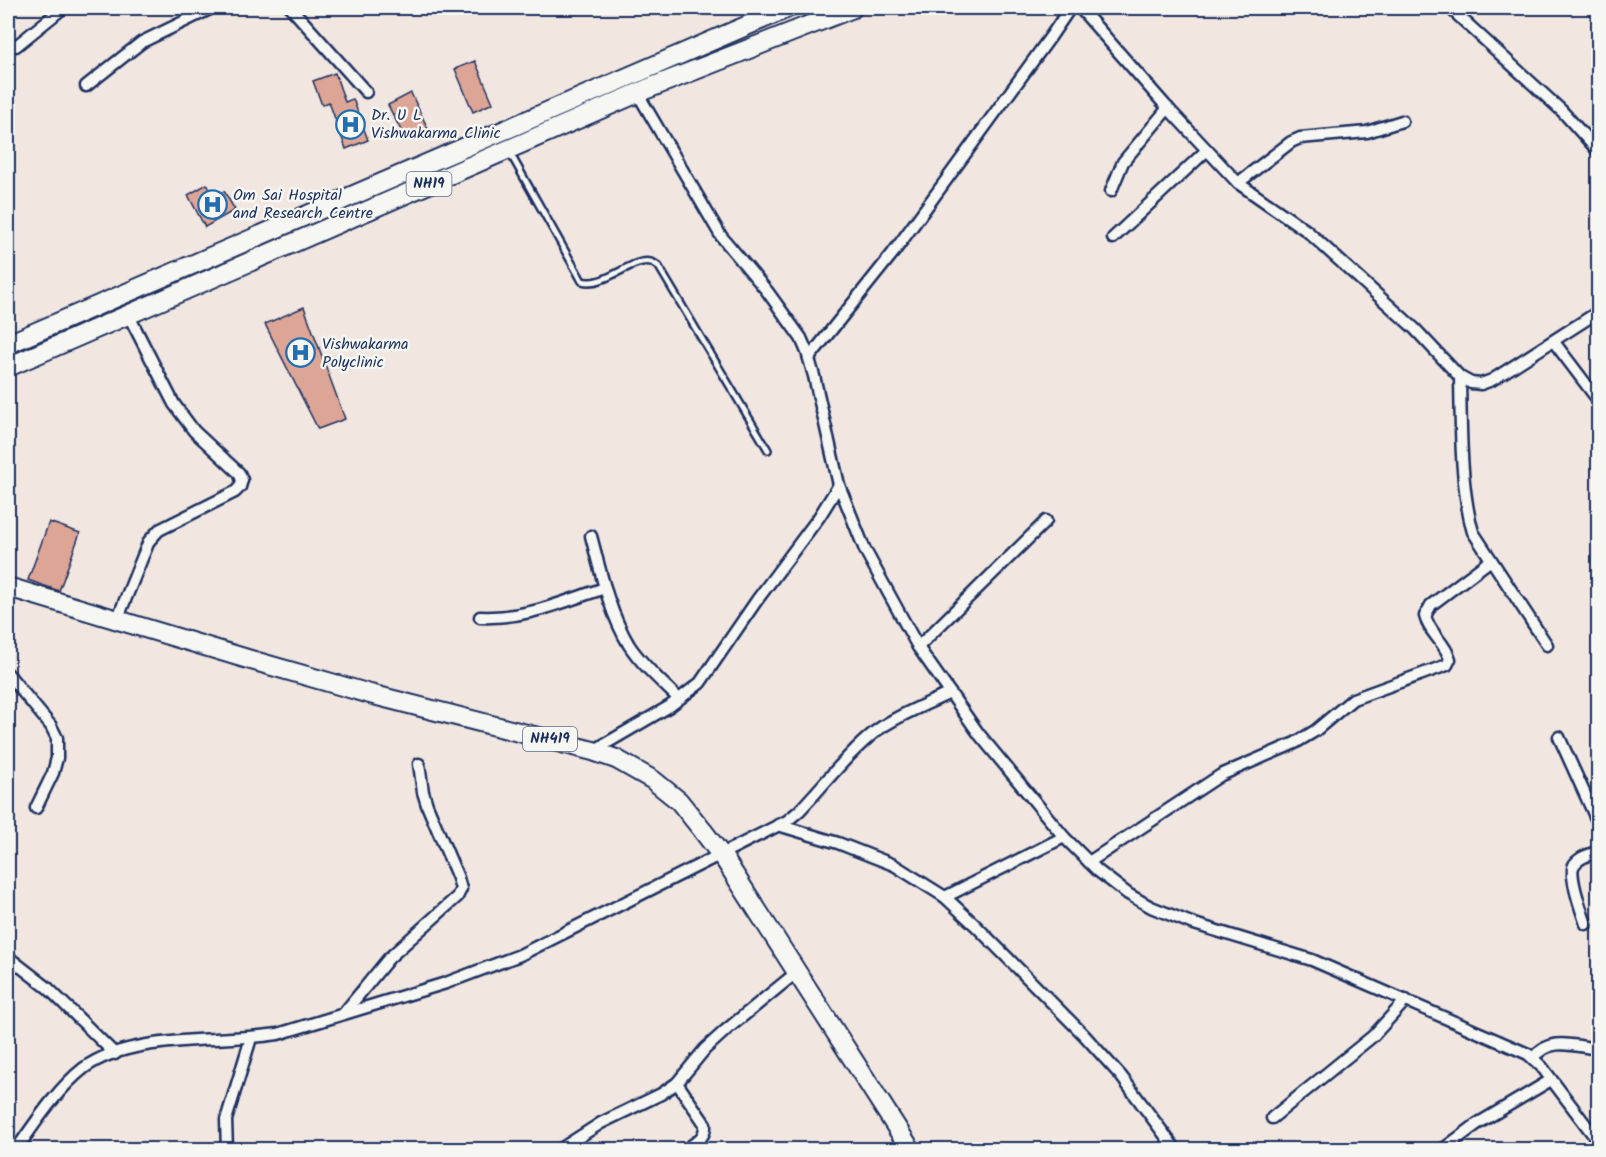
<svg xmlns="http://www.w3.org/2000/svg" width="1606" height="1157" viewBox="0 0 1606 1157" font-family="Kalam,sans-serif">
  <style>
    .building { fill: #dda596; stroke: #1b2f5e; stroke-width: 1.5 }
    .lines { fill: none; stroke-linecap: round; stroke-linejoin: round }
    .service-casing { stroke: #1b2f5e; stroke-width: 10 }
    .minor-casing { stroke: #1b2f5e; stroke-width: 15 }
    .trunk-casing { stroke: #1b2f5e; stroke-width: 22 }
    .service { stroke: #f6f6f2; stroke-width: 5 }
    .minor { stroke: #f6f6f2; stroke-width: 10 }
    .trunk { stroke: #f6f6f2; stroke-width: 18 }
    .labels { text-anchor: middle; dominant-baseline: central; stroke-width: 5; stroke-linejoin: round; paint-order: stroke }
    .shield { fill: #f6f6f2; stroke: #5d6b8a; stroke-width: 1.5 }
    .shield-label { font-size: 15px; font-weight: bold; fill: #1b2f5e }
    .poi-label { font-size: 16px; fill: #1b2f5e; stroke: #f6f6f2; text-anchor: start }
  </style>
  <rect width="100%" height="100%" fill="#f1e6e0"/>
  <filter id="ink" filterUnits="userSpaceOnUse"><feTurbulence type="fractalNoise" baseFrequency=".0167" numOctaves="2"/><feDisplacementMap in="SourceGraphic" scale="12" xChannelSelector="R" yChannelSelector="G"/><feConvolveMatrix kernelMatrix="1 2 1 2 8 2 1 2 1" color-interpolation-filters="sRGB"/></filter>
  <g filter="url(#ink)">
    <g class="building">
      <polygon points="475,61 493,103 473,112 455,69"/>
      <polygon points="335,73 345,102 353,99 368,140 346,149 329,102 322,105 313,81"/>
      <polygon points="411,93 428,129 406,140 388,105"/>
      <polygon points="207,184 214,197 224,191 235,210 205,227 188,195"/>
      <polygon points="304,307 345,419 318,429 265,324"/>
      <polygon points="49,522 80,533 59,591 28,580"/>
    </g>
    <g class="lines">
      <defs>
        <path id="service" d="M510,153L582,281C605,288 632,257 651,262C652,262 659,266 659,267L768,450"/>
        <g id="minor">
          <polyline points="291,8 366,92"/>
          <polyline points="1080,8 1165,105 1238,183 1307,231 1415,329 1460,377 1471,383 1481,384 1492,380 1598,312"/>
          <polyline points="1450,8 1562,111 1598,151"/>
          <polyline points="16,46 63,8"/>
          <polyline points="86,86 142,42 212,8"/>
          <polyline points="638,94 721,236 767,291 801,338 807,352 814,376 839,485 865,550 918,647 979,734 1064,837 1098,871 1128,894 1151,907 1191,923 1312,960 1528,1054 1542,1067 1598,1141"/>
          <polyline points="1238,183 1291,142 1300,138 1367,132 1402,121"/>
          <polyline points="1111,191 1123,162 1168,108"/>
          <polyline points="1113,238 1207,150"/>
          <polyline points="1554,342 1598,400"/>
          <polyline points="809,358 893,253 1051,36 1070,8"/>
          <path d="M1460,377C1461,424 1460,487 1473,532L1547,645"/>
          <path d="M591,536C601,573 609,612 629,645C642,665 662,682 679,699"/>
          <path d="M480,617C526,619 562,602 605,588"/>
          <polyline points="117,620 149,541 159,530 235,492 240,487 242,480 239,473 194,431 174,404 128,314"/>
          <polyline points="918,647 1046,521"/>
          <polyline points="8,674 51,726 57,738 57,758 53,773 36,808"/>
          <polyline points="1559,737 1598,823"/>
          <polyline points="593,751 670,706 700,683 757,600 819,517 839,485"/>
          <polyline points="778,825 838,843 894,865 945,897 975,925 1084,1035 1121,1076 1176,1150"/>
          <path d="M1089,862L1221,775L1295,743L1315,731L1353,699L1447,665L1450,659C1445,642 1429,633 1425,616L1431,605L1491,560"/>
          <polyline points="945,897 1064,837"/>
          <path d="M1586,924C1582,913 1568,874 1574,865C1579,857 1591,854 1598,851"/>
          <polyline points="8,957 48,988 115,1054"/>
          <polyline points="344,1013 389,958 457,897 461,889 458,878 427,805 423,792 419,764"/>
          <path d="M1533,1058C1550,1036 1574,1046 1598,1049"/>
          <path d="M677,1083L705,1124C706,1138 696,1142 685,1150"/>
          <polyline points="1272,1118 1373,1036 1406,1000"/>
          <path d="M16,1150C35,1123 58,1088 84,1068C132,1033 221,1043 278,1034L446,983L520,955L787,821L799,811C824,785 847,754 876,731C898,715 925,705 950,693"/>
          <polyline points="227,1150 226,1120 251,1038"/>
          <polyline points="559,1150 601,1123 661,1094 677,1083 705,1049 726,1030 797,972"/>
          <polyline points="1442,1150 1477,1124 1551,1080"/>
        </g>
        <g id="trunk">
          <polyline points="8,344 788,8"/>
          <polyline points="8,367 647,89 853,8"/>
          <polyline points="8,587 251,660 370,694 593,751 616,759 653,780 679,801 703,831 725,860 911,1150"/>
        </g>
      </defs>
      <use href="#service" class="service-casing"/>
      <use href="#minor" class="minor-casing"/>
      <use href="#trunk" class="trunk-casing"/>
      <use href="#service" class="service"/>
      <use href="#minor" class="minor"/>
      <use href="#trunk" class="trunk"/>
    </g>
  </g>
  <defs>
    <symbol id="hospital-ring" viewBox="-11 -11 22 22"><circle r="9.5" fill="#f6f6f2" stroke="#1f6fb2" stroke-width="1.5"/><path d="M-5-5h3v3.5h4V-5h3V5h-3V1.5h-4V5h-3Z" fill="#1f6fb2"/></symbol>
  </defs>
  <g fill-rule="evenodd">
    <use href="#hospital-ring" x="334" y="108" width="33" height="33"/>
    <use href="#hospital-ring" x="196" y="188" width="33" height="33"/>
    <use href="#hospital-ring" x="284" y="336" width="33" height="33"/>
  </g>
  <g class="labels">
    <g class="shield">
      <rect x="406.5" y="172" width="45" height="24" rx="4.5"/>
      <rect x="523" y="727" width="54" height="24" rx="4.5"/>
    </g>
    <g class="shield-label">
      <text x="429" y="184">NH19</text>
      <text x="550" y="739">NH419</text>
    </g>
    <g class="poi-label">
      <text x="371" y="115">Dr. U L<tspan x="371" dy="18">Vishwakarma Clinic</tspan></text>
      <text x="233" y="195">Om Sai Hospital<tspan x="233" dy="18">and Research Centre</tspan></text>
      <text x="322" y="344">Vishwakarma<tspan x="322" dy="18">Polyclinic</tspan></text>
    </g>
  </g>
  <rect width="1606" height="1157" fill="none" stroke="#f6f6f2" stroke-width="30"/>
  <rect x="15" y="15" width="1576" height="1127" fill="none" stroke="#1b2f5e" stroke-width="2" filter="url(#ink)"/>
</svg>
